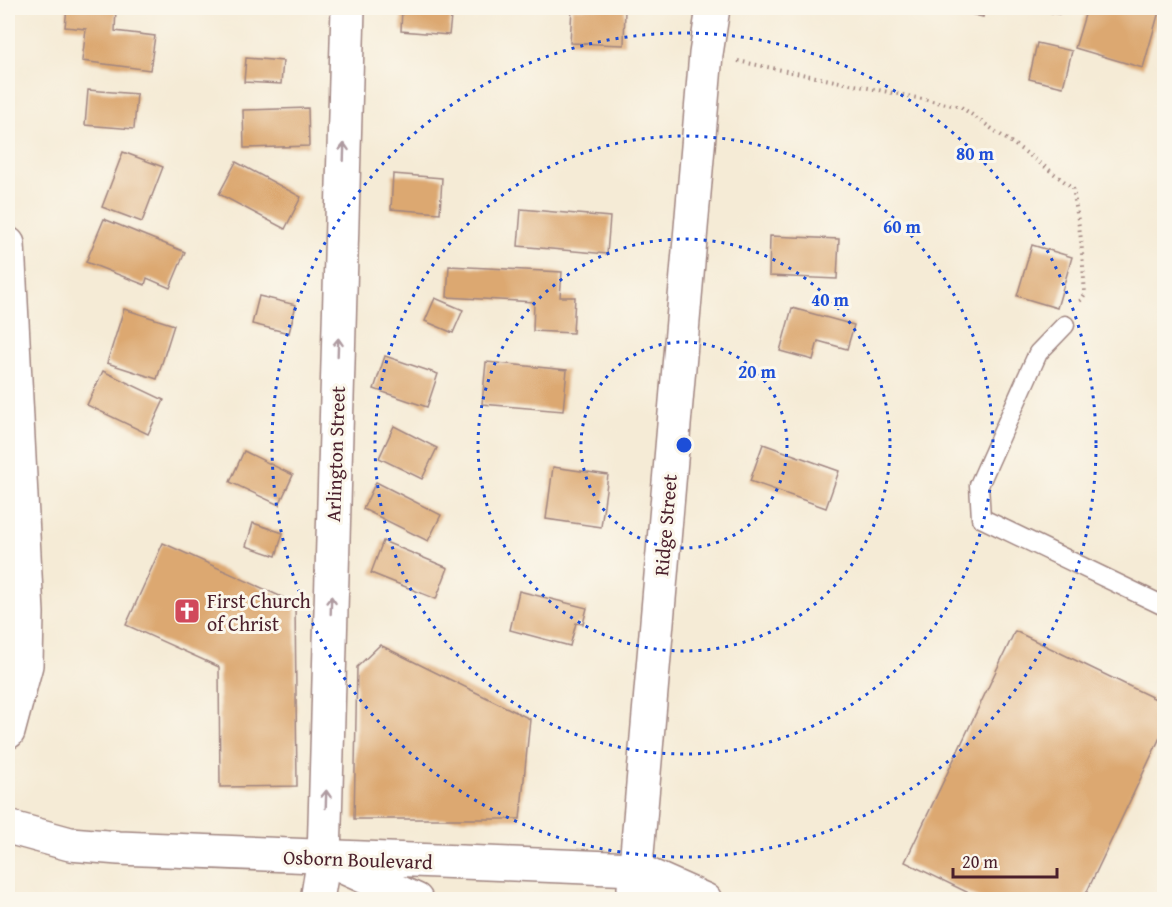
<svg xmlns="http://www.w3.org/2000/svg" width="1172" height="907" viewBox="0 0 1172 907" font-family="'Gentium Book Plus',serif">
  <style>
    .building { fill: #dca871 }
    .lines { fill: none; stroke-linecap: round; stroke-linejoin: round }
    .service-casing { stroke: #a08580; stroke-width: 21 }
    .minor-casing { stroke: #a08580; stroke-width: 36 }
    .path { stroke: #a08580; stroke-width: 4; stroke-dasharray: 1.5 4.5; stroke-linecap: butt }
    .service { stroke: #fff; stroke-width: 18 }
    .minor { stroke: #fff; stroke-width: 33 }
    .oneway { stroke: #ae9aa0 }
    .ring { fill: none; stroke: #1d4ed8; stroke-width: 3; stroke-dasharray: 3 6 }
    .labels { text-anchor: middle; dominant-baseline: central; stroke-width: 6; stroke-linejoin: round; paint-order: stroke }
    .street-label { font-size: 20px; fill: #4a1f2b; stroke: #fbf7ec }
    .poi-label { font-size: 20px; fill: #4a1f2b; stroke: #fbf7ec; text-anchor: start }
    .centre { fill: #1d4ed8; stroke: #fbf7ec; stroke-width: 3 }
    .ring-label { font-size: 18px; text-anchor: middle; font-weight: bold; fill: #1d4ed8; stroke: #fbf7ec; stroke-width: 6; stroke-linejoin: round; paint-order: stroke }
  </style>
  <rect width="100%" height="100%" fill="#fbf7ec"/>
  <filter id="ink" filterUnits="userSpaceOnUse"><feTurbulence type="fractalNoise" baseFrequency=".0167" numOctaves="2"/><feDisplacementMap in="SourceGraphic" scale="12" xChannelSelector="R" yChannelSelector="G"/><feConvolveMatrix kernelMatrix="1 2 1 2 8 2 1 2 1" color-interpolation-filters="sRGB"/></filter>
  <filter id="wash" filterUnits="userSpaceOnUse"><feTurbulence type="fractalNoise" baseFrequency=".008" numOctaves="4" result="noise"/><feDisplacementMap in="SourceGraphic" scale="24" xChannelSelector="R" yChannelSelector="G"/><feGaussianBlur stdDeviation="1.35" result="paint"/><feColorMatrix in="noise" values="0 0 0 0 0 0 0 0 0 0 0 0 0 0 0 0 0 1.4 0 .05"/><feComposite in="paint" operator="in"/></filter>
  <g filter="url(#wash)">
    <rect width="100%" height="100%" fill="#f5ebd6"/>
    <g id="blocks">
      <g class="building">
        <polygon points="67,8 116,8 115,31 155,36 150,70 82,61 86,29 65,27"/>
        <polygon points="402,8 452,8 449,35 401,31"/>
        <polygon points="572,8 625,8 624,45 570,43"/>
        <polygon points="947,8 985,8 983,17"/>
        <polygon points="1028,8 1060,8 1059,14"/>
        <polygon points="1087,8 1160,8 1143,68 1075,48"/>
        <polygon points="1037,43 1072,51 1063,87 1029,79"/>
        <polygon points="246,58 283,61 281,84 244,82"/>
        <polygon points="88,90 137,94 134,129 85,125"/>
        <polygon points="308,108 309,146 244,148 243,110"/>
        <polygon points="123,152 163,167 142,222 102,207"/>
        <polygon points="236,162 301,197 285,229 219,194"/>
        <polygon points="393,174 442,178 440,213 391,209"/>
        <polygon points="521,209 610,217 607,254 518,246"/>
        <polygon points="104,219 185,252 170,288 147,278 145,285 86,262"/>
        <polygon points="770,236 839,239 837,279 769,276"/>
        <polygon points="1032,245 1072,257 1057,308 1017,296"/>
        <polygon points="449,266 562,272 560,297 575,297 573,333 533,331 534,302 447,297"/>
        <polygon points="259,296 296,305 289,333 252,324"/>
        <polygon points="435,298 463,310 453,333 425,321"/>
        <polygon points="792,308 854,325 847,349 818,341 813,360 780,351"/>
        <polygon points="124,309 174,325 157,379 107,363"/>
        <polygon points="385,356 438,374 427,407 374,389"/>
        <polygon points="486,362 567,370 563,411 482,404"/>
        <polygon points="103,371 164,400 148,434 87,405"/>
        <polygon points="394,426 437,448 422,479 379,458"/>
        <polygon points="763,444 839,471 826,508 750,481"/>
        <polygon points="244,451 293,475 279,505 230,482"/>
        <polygon points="553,467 608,475 601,527 546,519"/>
        <polygon points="376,482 441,515 428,541 363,509"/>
        <polygon points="253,523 283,533 276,556 246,546"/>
        <polygon points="383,541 448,568 436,599 371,573"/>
        <polygon points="163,543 295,603 297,786 220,787 219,667 126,625"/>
        <polygon points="519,591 587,608 583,624 576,623 570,646 510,630"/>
        <polygon points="1015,631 1164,703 1164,729 1083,900 983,900 905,862"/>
        <polygon points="380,645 530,719 520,819 354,819 357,667"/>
      </g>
    </g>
  </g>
  <g filter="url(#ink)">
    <use href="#blocks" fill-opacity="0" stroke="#a08580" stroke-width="1.5"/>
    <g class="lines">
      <defs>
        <polyline id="service" points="1065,325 1038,353 979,485 981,518 1164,606"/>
        <g id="minor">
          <polyline points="8,244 27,613 26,665 8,732"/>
          <polyline points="8,827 70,844 119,848 635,869 705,900"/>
          <polyline points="339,865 416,900"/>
          <polyline points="317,900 324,858 348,8"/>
          <polyline points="633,900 706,54 713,8"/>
        </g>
      </defs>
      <use href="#service" class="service-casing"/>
      <use href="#minor" class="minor-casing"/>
      <polyline class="path" points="738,61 961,107 1032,157 1073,188 1081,239 1085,294 1078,304"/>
      <use href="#service" class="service"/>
      <use href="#minor" class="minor"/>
    </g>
    <defs><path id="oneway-shaft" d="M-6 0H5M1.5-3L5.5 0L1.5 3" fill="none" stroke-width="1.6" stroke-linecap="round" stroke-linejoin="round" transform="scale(1.5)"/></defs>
    <g class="oneway">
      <use href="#oneway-shaft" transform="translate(344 152) rotate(-88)"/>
      <use href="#oneway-shaft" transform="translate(338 347) rotate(-88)"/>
      <use href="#oneway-shaft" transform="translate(331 605) rotate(-88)"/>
      <use href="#oneway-shaft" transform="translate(326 799) rotate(-88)"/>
    </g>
  </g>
  <g class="ring">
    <circle cx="684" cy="445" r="103"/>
    <circle cx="684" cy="445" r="206"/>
    <circle cx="684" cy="445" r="309"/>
    <circle cx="684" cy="445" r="412"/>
  </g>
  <defs>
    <symbol id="church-square" viewBox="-11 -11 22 22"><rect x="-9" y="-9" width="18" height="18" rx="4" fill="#d1495b" stroke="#fbf7ec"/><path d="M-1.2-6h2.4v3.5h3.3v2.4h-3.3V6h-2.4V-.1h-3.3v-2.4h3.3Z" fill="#fff"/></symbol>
  </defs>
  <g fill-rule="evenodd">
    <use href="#church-square" x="172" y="596" width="30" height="30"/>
  </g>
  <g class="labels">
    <g class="street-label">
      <text transform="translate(335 454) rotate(-88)">Arlington Street</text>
      <text transform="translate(665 525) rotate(-85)">Ridge Street</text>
      <text transform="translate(358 859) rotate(2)">Osborn Boulevard</text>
    </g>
    <g class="poi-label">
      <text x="207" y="600">First Church<tspan x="207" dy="23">of Christ</tspan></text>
    </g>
  </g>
  <circle cx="684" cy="445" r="9" class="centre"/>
  <g class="ring-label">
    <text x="975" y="160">80 m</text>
    <text x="902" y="233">60 m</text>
    <text x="830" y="306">40 m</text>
    <text x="757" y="378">20 m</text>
  </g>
  <rect width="1172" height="907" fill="none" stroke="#fbf7ec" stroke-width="30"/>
  <path d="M953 868v9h104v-9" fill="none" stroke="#4a1f2b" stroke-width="3"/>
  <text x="962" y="868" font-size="18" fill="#4a1f2b" stroke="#fbf7ec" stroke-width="4.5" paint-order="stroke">20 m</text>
</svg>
